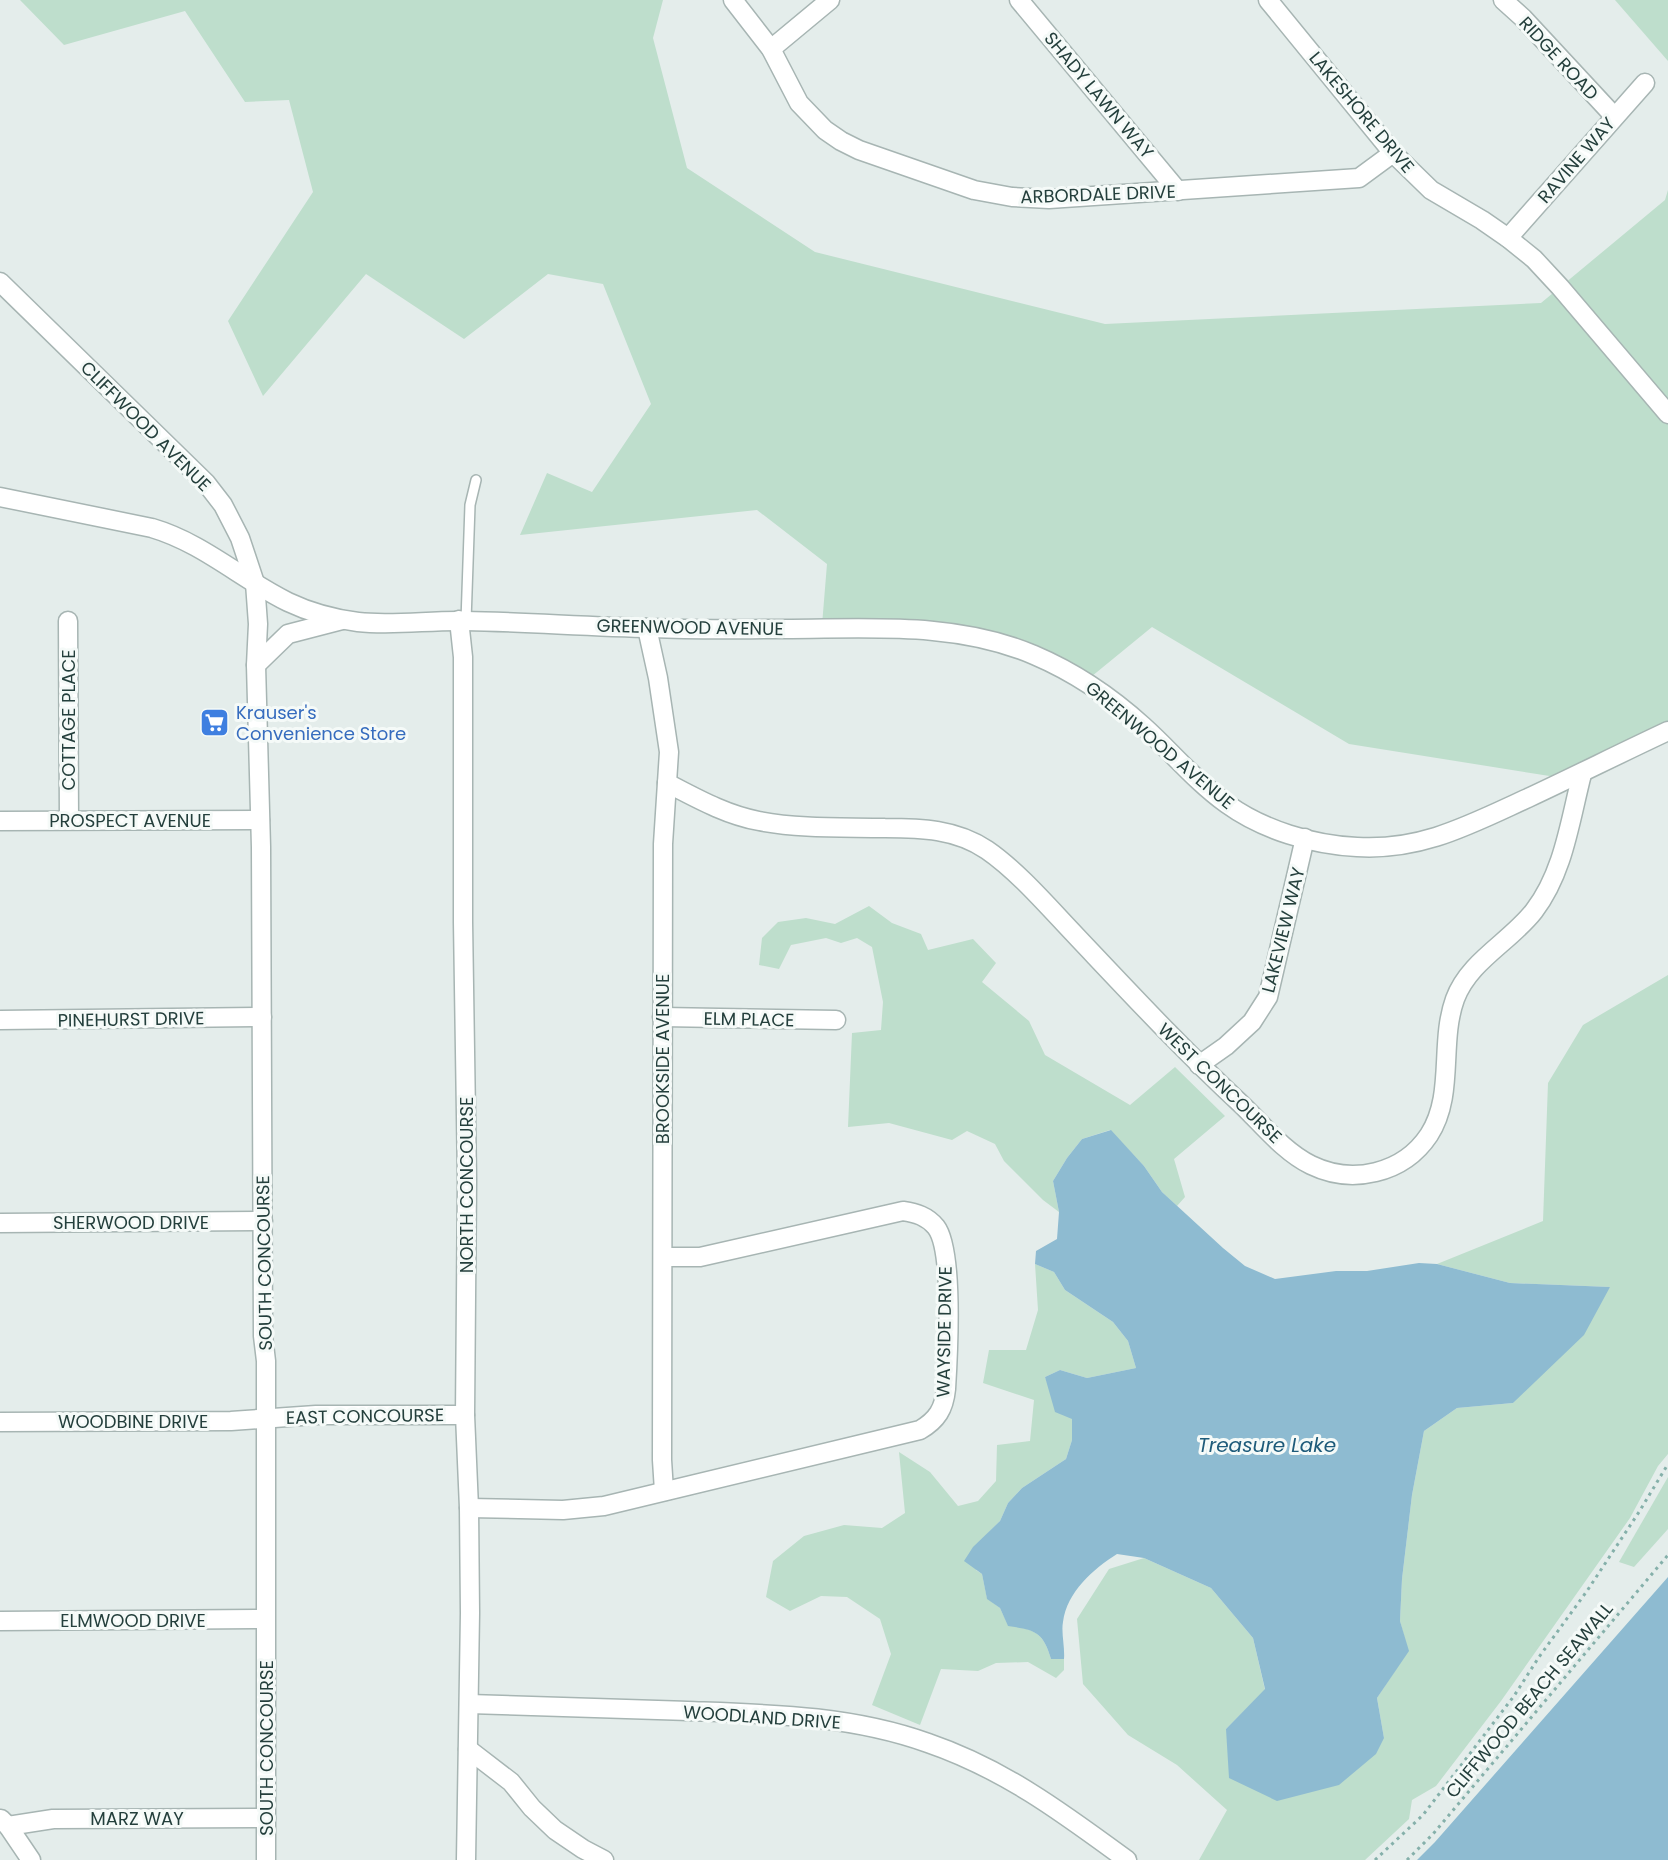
<svg xmlns="http://www.w3.org/2000/svg" width="1668" height="1860" viewBox="0 0 1668 1860" font-family="Poppins,sans-serif">
  <style>
    .green { fill: #bedecc }
    .water { fill: #8ebbd1 }
    .lines { fill: none; stroke-linecap: round; stroke-linejoin: round }
    .lane-casing { stroke: #a7b5b3; stroke-width: 12 }
    .street-casing { stroke: #a7b5b3; stroke-width: 21 }
    .path { stroke: #85b0aa; stroke-width: 3; stroke-dasharray: 3 4.5; stroke-linecap: butt }
    .lane { stroke: #fff; stroke-width: 9 }
    .street { stroke: #fff; stroke-width: 18 }
    .labels { text-anchor: middle; dominant-baseline: central; stroke-width: 6; stroke-linejoin: round; paint-order: stroke }
    .street-label { font-size: 18px; fill: #243f3c; stroke: #f5faf8 }
    .shop-label { font-size: 18px; fill: #366cbe; stroke: #f5faf8; text-anchor: start }
    .water-label { font-size: 20px; font-style: italic; fill: #1e5b7a; stroke: #f5faf8 }
  </style>
  <rect width="100%" height="100%" fill="#e4edeb"/>
  <g class="green">
    <polygon points="20,0 663,0 653,38 687,168 815,252 1105,324 1541,303 1665,200 1668,190 1668,729 1556,777 1349,744 1152,627 1086,681 929,627 822,625 827,564 757,510 520,535 547,473 592,492 651,404 603,284 548,274 464,339 366,274 263,396 228,321 313,192 289,100 245,102 185,11 64,45"/>
    <polygon points="1615,0 1668,0 1668,61"/>
    <polygon points="869,906 892,923 921,934 928,950 973,939 996,963 982,982 1029,1021 1045,1055 1130,1105 1175,1067 1225,1116 1174,1159 1185,1197 1177,1206 1162,1192 1144,1166 1110,1130 1082,1139 1067,1158 1053,1181 1059,1212 1043,1200 1004,1161 995,1144 967,1131 952,1140 889,1123 848,1127 852,1033 881,1030 883,1002 872,947 857,938 841,943 826,938 791,945 779,969 759,965 762,938 778,922 806,918 835,924"/>
    <polygon points="1668,975 1668,1454 1658,1466 1630,1518 1501,1701 1436,1786 1412,1800 1409,1819 1365,1860 1199,1860 1227,1810 1177,1765 1128,1735 1083,1684 1077,1619 1109,1569 1144,1558 1211,1588 1253,1638 1265,1690 1226,1729 1384,1738 1377,1698 1408,1651 1400,1621 1402,1579 1412,1495 1424,1431 1457,1408 1513,1403 1610,1287 1510,1283 1437,1264 1543,1221 1548,1083 1583,1025"/>
    <path d="M1035,1264L1054,1272L1065,1290L1113,1322L1128,1341L1136,1368L1087,1378L1060,1370L1045,1377L1051,1392L1072,1418V1440L1066,1459L1022,1488L1008,1503L1000,1521L988,1533L976,1570L982,1574L987,1598L1000,1608L1008,1625C1034,1630 1043,1631 1051,1659H1064V1670L1056,1678L1028,1662L996,1663L978,1671L941,1669L920,1725L872,1705L891,1654L880,1619L847,1597L821,1596L790,1611L766,1597L773,1561L804,1536L844,1525L882,1528L905,1513L899,1452L930,1472L958,1506L978,1501L996,1481L997,1445L1030,1441L1034,1400L983,1383L989,1350H1026L1038,1310Z"/>
    <polygon points="1668,1477 1668,1529 1634,1567 1619,1562"/>
  </g>
  <g class="water">
    <path d="M1111,1130L1144,1166L1162,1192L1223,1248L1245,1266L1275,1279L1336,1271H1367L1419,1263L1437,1264L1510,1283L1610,1287L1584,1335L1513,1403L1457,1408L1424,1431L1412,1495L1402,1579L1400,1621L1409,1651L1377,1698L1384,1738L1376,1754L1339,1785L1277,1801L1229,1778L1226,1729L1265,1689L1253,1638L1211,1588L1144,1558L1117,1554C1093,1569 1067,1592 1063,1622C1061,1632 1065,1648 1064,1659H1051C1043,1631 1034,1630 1008,1626L1000,1608L987,1599L982,1574L964,1561L973,1547L1000,1521L1008,1503L1022,1488L1066,1459L1072,1440V1419L1055,1412L1045,1377L1060,1370L1087,1378L1136,1368L1128,1341L1113,1322L1065,1290L1054,1272L1035,1264L1036,1251L1057,1239L1059,1212L1053,1181L1067,1158L1082,1139Z"/>
    <polygon points="1668,1577 1668,1860 1417,1860 1435,1842"/>
  </g>
  <g class="lines">
    <defs>
      <polyline id="lane" points="466,621 470,505 476,480"/>
      <g id="street">
        <polyline points="733,0 771,49 799,103 825,130 841,141 859,150 974,190 1012,197 1049,199 1359,178 1393,153"/>
        <polyline points="1019,0 1178,191"/>
        <polyline points="1268,0 1393,153 1431,190 1482,220 1508,238 1534,259 1560,287 1668,414"/>
        <polyline points="1503,0 1523,18 1614,116"/>
        <polyline points="771,49 830,0"/>
        <polyline points="1508,238 1645,83"/>
        <polyline points="0,282 206,483 223,505 240,538 255,583 258,624 256,665 261,847 263,1336 266,1361 266,1860"/>
        <path d="M0,497L152,528C203,543 241,579 288,602C309,612 335,619 358,622C393,626 430,620 465,621C527,622 590,627 653,628C696,630 740,629 784,629C868,629 955,621 1034,655C1074,672 1111,697 1143,726C1172,752 1195,781 1227,804C1263,830 1313,845 1357,847C1422,851 1471,824 1528,798C1575,776 1621,753 1668,731"/>
        <polyline points="459,620 463,657 463,922 467,1180 465,1415 469,1508 470,1613 466,1860"/>
        <polyline points="68,621 69,820"/>
        <polyline points="647,628 658,678 669,752 663,844 662,1460 664,1491"/>
        <polyline points="256,665 288,634 342,620"/>
        <path d="M667,783C696,798 726,815 759,821C800,829 843,827 885,828C921,828 956,829 987,850C1019,872 1051,910 1078,938C1131,994 1184,1051 1241,1104C1262,1124 1284,1152 1311,1165C1352,1185 1403,1174 1429,1135C1455,1095 1439,1043 1455,999C1469,961 1510,942 1534,911C1564,872 1570,820 1582,774"/>
        <polyline points="0,821 260,820"/>
        <polyline points="662,1017 836,1020"/>
        <polyline points="0,1020 262,1017"/>
        <polyline points="1199,1065 1226,1046 1252,1022 1268,997 1305,838"/>
        <polyline points="0,1223 263,1221"/>
        <polyline points="0,1422 231,1421 316,1415 465,1415"/>
        <path d="M469,1508L563,1510L604,1506L920,1430C937,1420 944,1409 946,1389C948,1357 954,1250 936,1227C927,1216 916,1213 903,1211L700,1257H663"/>
        <polyline points="0,1621 265,1619"/>
        <path d="M469,1704C541,1706 614,1709 687,1711C769,1714 850,1715 928,1743C1004,1769 1063,1813 1127,1860"/>
        <polyline points="468,1749 511,1782 532,1808 555,1830 583,1849 604,1860"/>
        <polyline points="1,1819 8,1826 31,1860"/>
        <polyline points="8,1826 53,1819 266,1818"/>
      </g>
    </defs>
    <use href="#lane" class="lane-casing"/>
    <use href="#street" class="street-casing"/>
    <g class="path">
      <polyline points="1375,1860 1423,1815 1514,1696 1539,1657 1587,1591 1639,1512 1668,1464"/>
      <polyline points="1407,1860 1433,1834 1668,1555"/>
    </g>
    <use href="#lane" class="lane"/>
    <use href="#street" class="street"/>
  </g>
  <defs>
    <symbol id="supermarket-square" viewBox="-11 -11 22 22"><rect x="-9" y="-9" width="18" height="18" rx="4" fill="#3f7fe0" stroke="#f5faf8"/><path d="M-6-5.5h2.5l.6 2H6L4.5 2H-2.5L-4.4-4H-6ZM-1.5 3.2a1.3 1.3 0 1 0 .1 0ZM3 3.2a1.3 1.3 0 1 0 .1 0Z" fill="#fff"/></symbol>
  </defs>
  <g fill-rule="evenodd">
    <use href="#supermarket-square" x="198" y="706" width="33" height="33"/>
  </g>
  <g class="labels">
    <g class="street-label">
      <text transform="translate(1559 58) rotate(47)">RIDGE ROAD</text>
      <text transform="translate(1099 95) rotate(50)">SHADY LAWN WAY</text>
      <text transform="translate(1362 112) rotate(50)">LAKESHORE DRIVE</text>
      <text transform="translate(1576 160) rotate(-49)">RAVINE WAY</text>
      <text transform="translate(1098 194) rotate(-2)">ARBORDALE DRIVE</text>
      <text transform="translate(146 426) rotate(45)">CLIFFWOOD AVENUE</text>
      <text transform="translate(690 627) rotate(1)">GREENWOOD AVENUE</text>
      <text transform="translate(68 720) rotate(-90)">COTTAGE PLACE</text>
      <text transform="translate(1160 745) rotate(40)">GREENWOOD AVENUE</text>
      <text x="130" y="820">PROSPECT AVENUE</text>
      <text transform="translate(1283 930) rotate(-76)">LAKEVIEW WAY</text>
      <text transform="translate(131 1019) rotate(-1)">PINEHURST DRIVE</text>
      <text transform="translate(749 1019) rotate(1)">ELM PLACE</text>
      <text transform="translate(662 1059) rotate(-90)">BROOKSIDE AVENUE</text>
      <text transform="translate(1220 1083) rotate(44)">WEST CONCOURSE</text>
      <text transform="translate(466 1185) rotate(-90)">NORTH CONCOURSE</text>
      <text x="131" y="1222">SHERWOOD DRIVE</text>
      <text transform="translate(264 1263) rotate(-91)">SOUTH CONCOURSE</text>
      <text transform="translate(944 1332) rotate(-89)">WAYSIDE DRIVE</text>
      <text transform="translate(365 1416) rotate(-1)">EAST CONCOURSE</text>
      <text x="133" y="1421">WOODBINE DRIVE</text>
      <text x="133" y="1620">ELMWOOD DRIVE</text>
      <text transform="translate(1529 1700) rotate(-50)">CLIFFWOOD BEACH SEAWALL</text>
      <text transform="translate(762 1717) rotate(4)">WOODLAND DRIVE</text>
      <text transform="translate(266 1748) rotate(-90)">SOUTH CONCOURSE</text>
      <text x="137" y="1818">MARZ WAY</text>
    </g>
    <g class="shop-label">
      <text x="236" y="712">Krauser's<tspan x="236" dy="21">Convenience Store</tspan></text>
    </g>
    <g class="water-label">
      <text x="1267" y="1445">Treasure Lake</text>
    </g>
  </g>
</svg>
